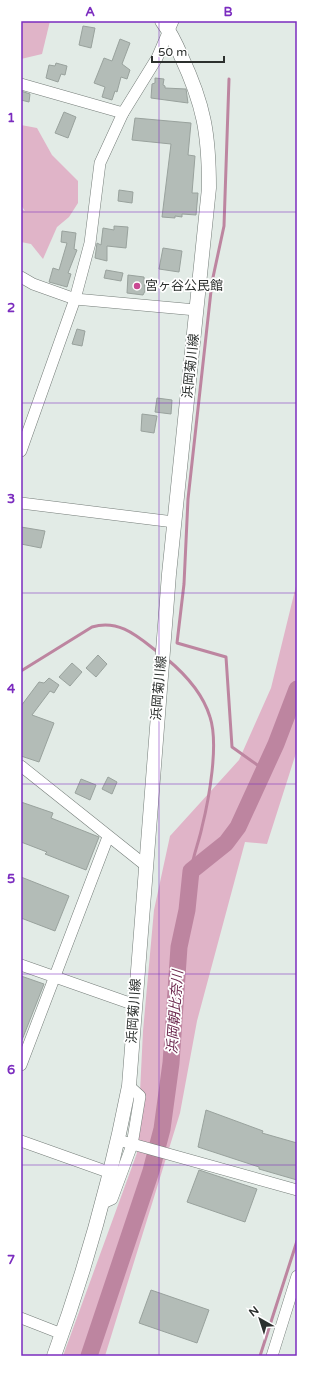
<svg xmlns="http://www.w3.org/2000/svg" width="318" height="1377" viewBox="0 0 318 1377" font-family="'Varela Round','Noto Sans JP',sans-serif">
  <style>
    .green { fill: #e0b4c8 }
    .lines { fill: none; stroke-linecap: round; stroke-linejoin: round }
    .stream { stroke: #bd85a0; stroke-width: 3 }
    .river { stroke: #bd85a0; stroke-width: 17 }
    .building { fill: #b3bcb7; stroke: #99a29d }
    .minor-casing { stroke: #757d79; stroke-width: 12 }
    .major-casing { stroke: #757d79; stroke-width: 15 }
    .minor { stroke: #fff; stroke-width: 11 }
    .major { stroke: #fff; stroke-width: 14 }
    .grid { fill: none; stroke: #7b2cbf; stroke-width: 1; stroke-opacity: 0.55 }
    .poi-dot { fill: #c94892; stroke: #fff; stroke-width: 1.5 }
    .labels { text-anchor: middle; dominant-baseline: central; stroke-width: 3.5; stroke-linejoin: round; paint-order: stroke }
    .poi-label { font-size: 13px; fill: #2c302e; stroke: #fff; text-anchor: start }
    .street-label { font-size: 13px; fill: #2c302e; stroke: #fff }
    .water-label { font-size: 14px; font-style: italic; fill: #6c284e; stroke: #fff }
    .neatline { fill: none; stroke: #7b2cbf; stroke-width: 1.5 }
    .grid-label { font-size: 13px; text-anchor: middle; font-weight: bold; fill: #7b2cbf }
  </style>
  <rect width="100%" height="100%" fill="#e2ebe6"/>
  <g class="green">
    <polygon points="21,21 50,21 42,54 21,59"/>
    <polygon points="21,125 37,128 52,155 78,181 78,203 69,217 57,227 43,259 31,244 21,242 21,209 25,211 21,205"/>
    <polygon points="297,582 297,750 267,844 245,842 197,1021 180,1113 105,1356 63,1356 137,1153 143,1031 154,910 170,836 239,760 271,688"/>
  </g>
  <g class="lines">
    <g class="stream">
      <polyline points="229,79 224,226 212,282 188,499 184,584 177,643 226,657 232,747 263,769"/>
      <path d="M167,659C185,674 203,694 210,717C219,744 209,799 202,827C199,842 193,855 191,871"/>
      <path d="M21,671L92,627C120,619 138,637 159,653"/>
      <polyline points="260,1356 297,1241"/>
    </g>
    <polyline class="river" points="89,1356 151,1171 162,1129 171,1063 179,947 187,910 191,871 226,843 238,827 276,744 297,689"/>
  </g>
  <g class="building">
    <polygon points="83,26 95,28 91,48 79,45"/>
    <polygon points="120,39 130,43 122,64 130,70 127,79 121,77 117,92 115,91 112,100 102,97 105,87 94,83 104,58 112,61"/>
    <polygon points="56,63 67,66 65,75 61,74 58,82 46,78 49,65 55,66"/>
    <polygon points="155,78 164,79 163,85 165,86 165,88 186,89 188,103 151,98 152,84 155,83"/>
    <polygon points="21,91 30,94 29,102 21,100"/>
    <polygon points="64,112 76,117 68,138 55,133"/>
    <polygon points="135,118 191,123 188,155 195,156 192,193 198,193 196,215 182,214 182,217 175,216 175,218 162,217 171,144 132,140"/>
    <polygon points="119,190 133,192 132,203 118,201"/>
    <polygon points="114,226 128,227 126,248 107,246 107,261 95,258 97,243 101,245 103,228 114,230"/>
    <polygon points="62,231 76,233 74,249 77,250 68,273 71,274 67,287 49,282 53,268 59,270 67,243 61,242"/>
    <polygon points="163,248 182,251 179,272 159,269"/>
    <polygon points="106,270 123,273 121,281 104,278"/>
    <polygon points="128,275 144,277 145,291 143,295 127,293"/>
    <polygon points="77,329 85,331 82,346 72,344"/>
    <polygon points="157,398 172,400 171,414 155,412"/>
    <polygon points="142,414 157,416 154,433 141,431"/>
    <polygon points="21,527 45,531 41,548 21,544"/>
    <polygon points="98,655 107,664 96,677 86,668"/>
    <polygon points="72,663 82,672 70,686 59,677"/>
    <polygon points="49,678 59,685 54,693 50,691 32,715 54,723 39,762 21,756 21,706 39,682 44,683"/>
    <polygon points="108,777 117,782 112,794 102,789"/>
    <polygon points="81,779 96,785 90,800 75,793"/>
    <polygon points="21,802 53,813 51,818 99,837 86,870 45,854 47,852 21,842"/>
    <polygon points="21,877 69,896 55,931 21,918"/>
    <polygon points="21,976 44,984 22,1040 21,1040"/>
    <polygon points="206,1110 263,1131 262,1133 297,1143 297,1180 259,1169 259,1167 198,1147"/>
    <polygon points="199,1170 257,1189 245,1222 187,1202"/>
    <polygon points="151,1290 209,1310 197,1343 139,1323"/>
  </g>
  <g class="lines">
    <defs>
      <g id="minor">
        <polyline points="21,84 123,113"/>
        <polyline points="21,277 33,284 75,299 196,310"/>
        <polyline points="21,451 75,299 90,243 100,163 123,113 157,58 173,21"/>
        <polyline points="21,503 174,522"/>
        <polyline points="21,766 145,865"/>
        <polyline points="21,965 135,1005"/>
        <polyline points="21,1065 108,837"/>
        <polyline points="118,1140 297,1190"/>
        <polyline points="21,1141 111,1173"/>
        <polyline points="103,1203 112,1199 132,1145 140,1096 129,1086"/>
        <polyline points="21,1318 62,1334"/>
        <polyline points="272,1356 297,1276"/>
      </g>
      <path id="major" d="M54,1356C86,1268 111,1178 129,1086L169,574L209,188C209,134 204,105 181,56C176,44 170,32 162,21"/>
    </defs>
    <use href="#minor" class="minor-casing"/>
    <use href="#major" class="major-casing"/>
    <use href="#minor" class="minor"/>
    <use href="#major" class="major"/>
  </g>
  <path class="grid" d="M159,21V1356M21,212H297M21,403H297M21,593H297M21,784H297M21,974H297M21,1165H297"/>
  <circle class="poi-dot" cx="137" cy="286" r="4"/>
  <g class="labels">
    <g class="poi-label">
      <text x="145" y="286">宮ヶ谷公民館</text>
    </g>
    <g class="street-label">
      <text transform="translate(191 366) rotate(-84)">浜岡菊川線</text>
      <text transform="translate(159 688) rotate(-85)">浜岡菊川線</text>
      <text transform="translate(134 1011) rotate(-86)">浜岡菊川線</text>
    </g>
    <g class="water-label">
      <text transform="translate(175 1012) rotate(-86)">浜岡朝比奈川</text>
    </g>
  </g>
  <rect width="318" height="1377" fill="none" stroke="#ffffff" stroke-width="44"/>
  <g transform="translate(260 1319) rotate(321)" stroke="#ffffff" stroke-width="3" paint-order="stroke">
  <path d="M0-3L7 15L0 10L-7 15Z" fill="#2c302e"/>
  <text y="-6" font-size="11" font-weight="bold" text-anchor="middle" fill="#2c302e">N</text>
  </g>
  <path d="M152 56v6h72v-6" fill="none" stroke="#2c302e" stroke-width="2"/>
  <text x="158" y="56" font-size="12" fill="#2c302e" stroke="#ffffff" stroke-width="3" paint-order="stroke">50 m</text>
  <rect x="22" y="22" width="274" height="1333" class="neatline"/>
  <g class="grid-label">
    <text x="90" y="16">A</text>
    <text x="228" y="16">B</text>
    <text x="11" y="122">1</text>
    <text x="11" y="312">2</text>
    <text x="11" y="503">3</text>
    <text x="11" y="693">4</text>
    <text x="11" y="883">5</text>
    <text x="11" y="1074">6</text>
    <text x="11" y="1264">7</text>
  </g>
</svg>
